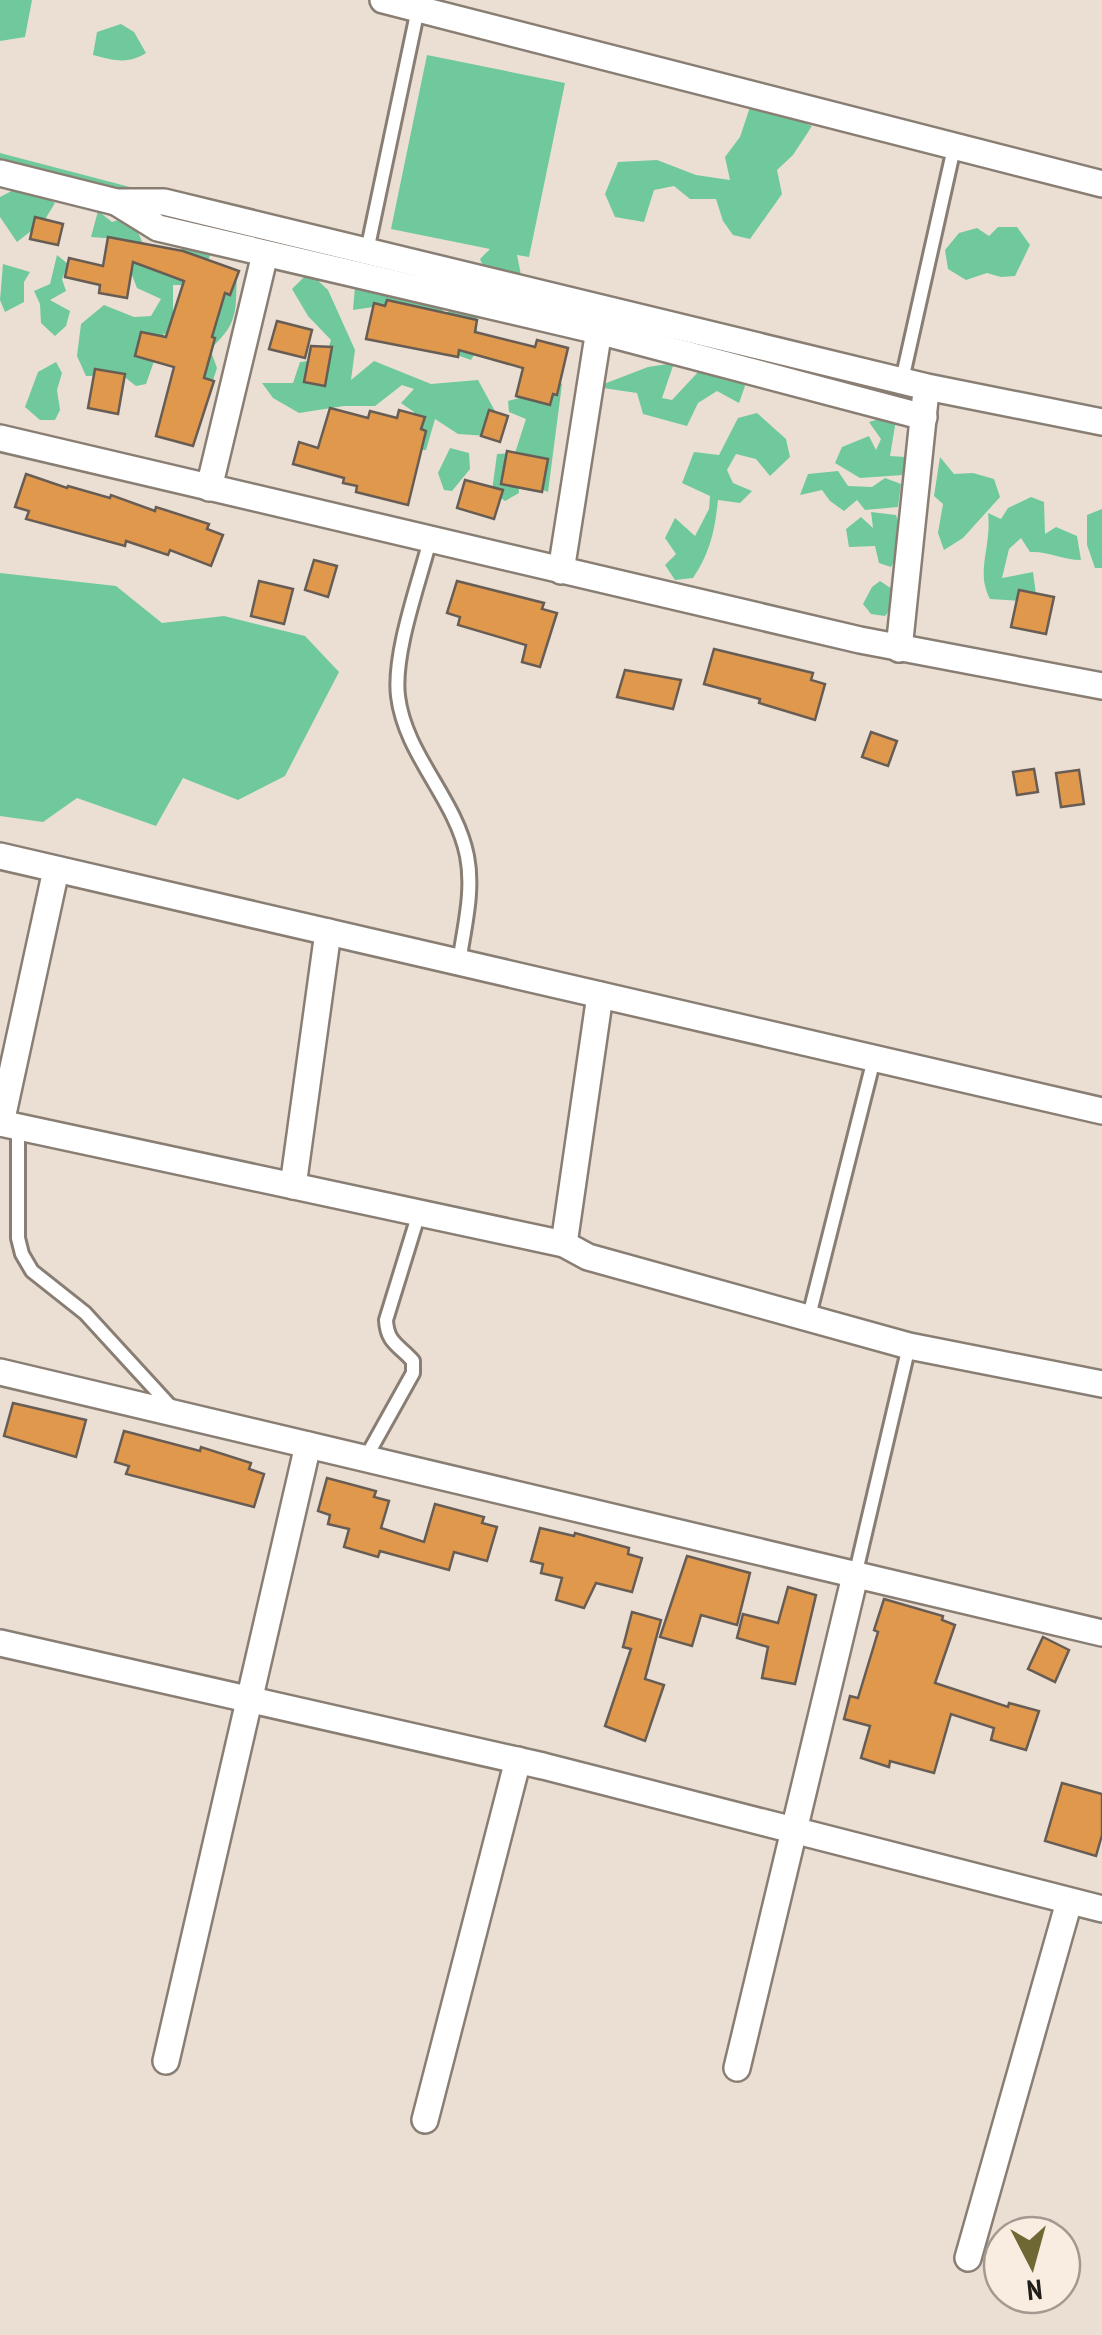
<svg xmlns="http://www.w3.org/2000/svg" width="1102" height="2335" viewBox="0 0 1102 2335" font-family="'PT Sans Narrow',sans-serif">
  <style>
    .green { fill: #6fc99c }
    .building { fill: #e0984c; stroke: #685d54; stroke-width: 2.5 }
    .lines { fill: none; stroke-linecap: round; stroke-linejoin: round }
    .service-casing { stroke: #897e74; stroke-width: 18 }
    .minor-casing { stroke: #897e74; stroke-width: 30 }
    .service { stroke: #fff; stroke-width: 12 }
    .minor { stroke: #fff; stroke-width: 25 }
  </style>
  <rect width="100%" height="100%" fill="#ebdfd4"/>
  <g class="green">
    <polygon points="0,0 32,0 25,37 0,41"/>
    <path d="M121,24L134,32L146,53C127,65 113,60 93,55L97,32Z"/>
    <polygon points="427,55 565,83 529,257 517,255 521,275 510,281 489,280 480,259 490,249 391,229"/>
    <polygon points="752,101 783,112 812,126 793,155 777,170 782,194 750,239 733,235 723,221 716,199 690,199 674,186 654,190 644,222 615,217 605,194 618,162 657,160 696,175 730,180 725,157 740,137"/>
    <polygon points="0,153 344,243 0,164"/>
    <polygon points="23,185 55,203 44,221 17,242 0,217 0,197"/>
    <path d="M98,211L112,222L131,216L146,251L178,255L190,237L215,245L203,271L190,285H173V323L220,268L237,270C235,307 241,322 210,349L217,368L201,417L181,398L206,372L205,346L175,352L164,333L146,384L136,386L122,375L86,376L77,356L81,324L104,305L134,317L151,316L161,299L137,288L118,239L91,237Z"/>
    <polygon points="998,227 1017,227 1030,245 1015,276 1001,277 987,273 966,280 948,269 945,250 959,233 977,228 989,236"/>
    <polygon points="57,255 68,264 62,279 66,291 50,300 70,311 66,326 55,336 41,323 40,304 34,291 50,284"/>
    <polygon points="3,264 30,272 24,282 24,302 5,312 0,300"/>
    <polygon points="309,272 328,290 355,350 351,380 374,361 431,384 478,380 496,413 487,436 458,434 435,419 426,450 411,450 414,412 401,403 414,389 402,385 375,406 344,406 299,413 273,398 262,383 293,383 300,362 325,359 331,340 308,316 292,289"/>
    <polygon points="368,285 439,298 444,314 461,305 477,313 477,350 471,360 454,354 380,306 353,310 355,287"/>
    <polygon points="56,362 62,373 57,390 60,410 55,420 40,420 25,407 38,372"/>
    <polygon points="674,363 662,398 672,400 699,371 733,368 745,386 739,403 717,391 698,403 687,426 643,414 637,393 596,387 648,367"/>
    <polygon points="548,370 562,384 548,492 518,480 519,493 505,501 492,491 497,454 515,453 526,419 509,412 508,401 523,397"/>
    <path d="M757,413L786,439L790,457L770,476L756,459L736,454L727,470L733,483L752,491L740,503L718,500C715,530 710,553 693,578L675,580L665,565L676,554L665,538L675,518L695,536L709,509L710,496L682,483L694,452L719,455L738,418Z"/>
    <polygon points="897,414 890,456 905,457 903,475 860,478 835,463 842,447 869,436 876,450 881,439 869,422"/>
    <polygon points="450,448 469,453 470,469 452,491 444,490 438,473"/>
    <polygon points="940,457 954,474 973,473 994,479 1000,497 963,538 944,550 938,533 943,504 934,496"/>
    <polygon points="838,471 848,486 872,487 885,478 901,484 898,507 865,510 857,500 844,511 830,501 822,490 800,495 808,474"/>
    <path d="M1031,497L1044,502L1045,534L1056,527L1077,536L1081,560C1063,560 1048,551 1030,552L1021,538L1009,549L1002,578L1033,572L1037,602L990,599C975,571 992,547 988,513L1001,519L1008,508Z"/>
    <polygon points="1102,509 1102,568 1095,568 1087,545 1087,515"/>
    <path d="M871,512L896,515C903,535 902,550 891,567L879,563L875,546L849,547L846,529L861,517L873,528Z"/>
    <polygon points="0,573 116,586 162,623 224,616 305,636 339,672 285,776 238,800 183,778 156,826 77,798 43,822 0,816"/>
    <polygon points="880,581 895,591 892,607 885,616 871,614 863,604 872,587"/>
  </g>
  <g class="building">
    <polygon points="35,217 63,224 58,245 30,239"/>
    <polygon points="108,237 183,251 239,271 230,295 225,293 212,337 215,338 204,378 214,381 193,446 156,436 174,367 135,356 141,332 166,337 184,281 133,262 127,298 99,293 100,285 65,277 69,258 103,266"/>
    <polygon points="387,300 477,320 475,332 535,347 537,340 568,348 557,395 553,394 550,405 516,396 523,368 459,350 458,357 366,339 374,303 385,306"/>
    <polygon points="277,321 312,330 305,358 269,349"/>
    <polygon points="311,346 332,347 325,386 304,382"/>
    <polygon points="95,369 125,374 118,414 88,408"/>
    <polygon points="330,408 368,418 370,411 397,418 399,410 425,417 421,429 426,431 408,505 356,492 357,486 343,483 344,478 293,464 299,442 318,448"/>
    <polygon points="489,410 508,416 500,442 481,436"/>
    <polygon points="507,451 548,459 542,492 501,484"/>
    <polygon points="26,474 67,488 68,486 110,498 111,495 155,511 156,507 209,524 207,529 223,535 211,566 170,550 168,555 126,541 125,546 26,519 29,511 15,507"/>
    <polygon points="465,480 503,490 494,519 457,508"/>
    <polygon points="314,560 337,566 328,597 305,590"/>
    <polygon points="259,581 293,589 284,624 251,616"/>
    <polygon points="457,581 544,603 542,609 557,613 540,667 522,662 526,645 458,625 460,617 447,613"/>
    <polygon points="1019,590 1054,597 1046,634 1011,627"/>
    <polygon points="714,649 813,673 811,680 825,684 815,720 759,703 760,699 704,684"/>
    <polygon points="625,670 681,680 673,709 617,697"/>
    <polygon points="871,732 897,741 888,766 862,757"/>
    <polygon points="1034,769 1038,792 1017,795 1013,772"/>
    <polygon points="1079,770 1084,804 1061,807 1056,773"/>
    <polygon points="13,1403 86,1420 76,1457 4,1436"/>
    <polygon points="124,1431 200,1451 201,1447 251,1463 249,1469 264,1474 254,1507 126,1474 129,1466 115,1462"/>
    <polygon points="327,1478 376,1491 374,1497 389,1501 381,1528 424,1542 435,1504 484,1517 482,1523 497,1527 487,1561 454,1552 449,1570 380,1551 378,1557 344,1547 349,1529 328,1524 330,1515 318,1511"/>
    <polygon points="540,1528 574,1536 575,1533 629,1548 628,1554 642,1558 632,1592 596,1583 584,1608 556,1600 562,1578 541,1573 543,1564 531,1561"/>
    <polygon points="687,1556 750,1573 737,1625 701,1615 692,1646 660,1637"/>
    <polygon points="788,1587 816,1595 795,1684 762,1678 768,1647 737,1638 743,1614 778,1623"/>
    <polygon points="884,1599 943,1616 942,1620 955,1625 935,1683 1008,1707 1009,1703 1039,1711 1026,1750 991,1740 994,1728 951,1714 934,1773 890,1761 889,1767 861,1758 870,1726 844,1719 850,1696 858,1698 878,1632 874,1630"/>
    <polygon points="632,1612 661,1620 645,1679 664,1685 645,1741 605,1726 631,1649 623,1647"/>
    <polygon points="1043,1637 1069,1650 1055,1682 1028,1669"/>
    <polygon points="1062,1783 1102,1794 1102,1835 1096,1856 1045,1841"/>
  </g>
  <g class="lines">
    <defs>
      <g id="service">
        <polyline points="367,251 418,9"/>
        <polyline points="902,380 954,148"/>
        <path d="M430,540C419,583 393,653 398,696C405,755 456,799 467,856C474,891 464,928 459,963"/>
        <polyline points="18,1127 18,1238 22,1254 32,1271 85,1313 173,1409"/>
        <polyline points="808,1320 874,1059"/>
        <path d="M365,1459L413,1373V1361C399,1345 387,1343 386,1320L419,1213"/>
        <polyline points="855,1576 909,1346"/>
      </g>
      <g id="minor">
        <polyline points="383,0 1102,184"/>
        <polyline points="0,173 116,202 164,202 927,387 1102,422"/>
        <polyline points="116,202 158,228 598,331 924,417"/>
        <polyline points="0,438 860,640 1102,686"/>
        <polyline points="209,488 265,254"/>
        <polyline points="561,571 601,317"/>
        <polyline points="899,649 925,400"/>
        <polyline points="0,856 1102,1111"/>
        <polyline points="0,1123 564,1244 588,1257 909,1346 1102,1384"/>
        <polyline points="1,1123 56,870"/>
        <polyline points="293,1186 328,932"/>
        <polyline points="564,1244 600,995"/>
        <polyline points="0,1372 1102,1633"/>
        <polyline points="0,1643 543,1766 1102,1909"/>
        <polyline points="166,2061 308,1445"/>
        <polyline points="737,2068 855,1576"/>
        <polyline points="425,2120 518,1760"/>
        <polyline points="968,2258 1069,1902"/>
      </g>
    </defs>
    <use href="#service" class="service-casing"/>
    <use href="#minor" class="minor-casing"/>
    <use href="#service" class="service"/>
    <use href="#minor" class="minor"/>
  </g>
  <g transform="translate(1032 2265) rotate(174)"><circle r="48" fill="#f9ece1" stroke="#a39991" stroke-width="2.5"/>
  <path d="M0-8L18 38L0 25L-18 38Z" fill="#6f6834"/>
  <text y="-15" font-size="28" font-weight="bold" text-anchor="middle" fill="#211d19">N</text>
  </g>
</svg>
